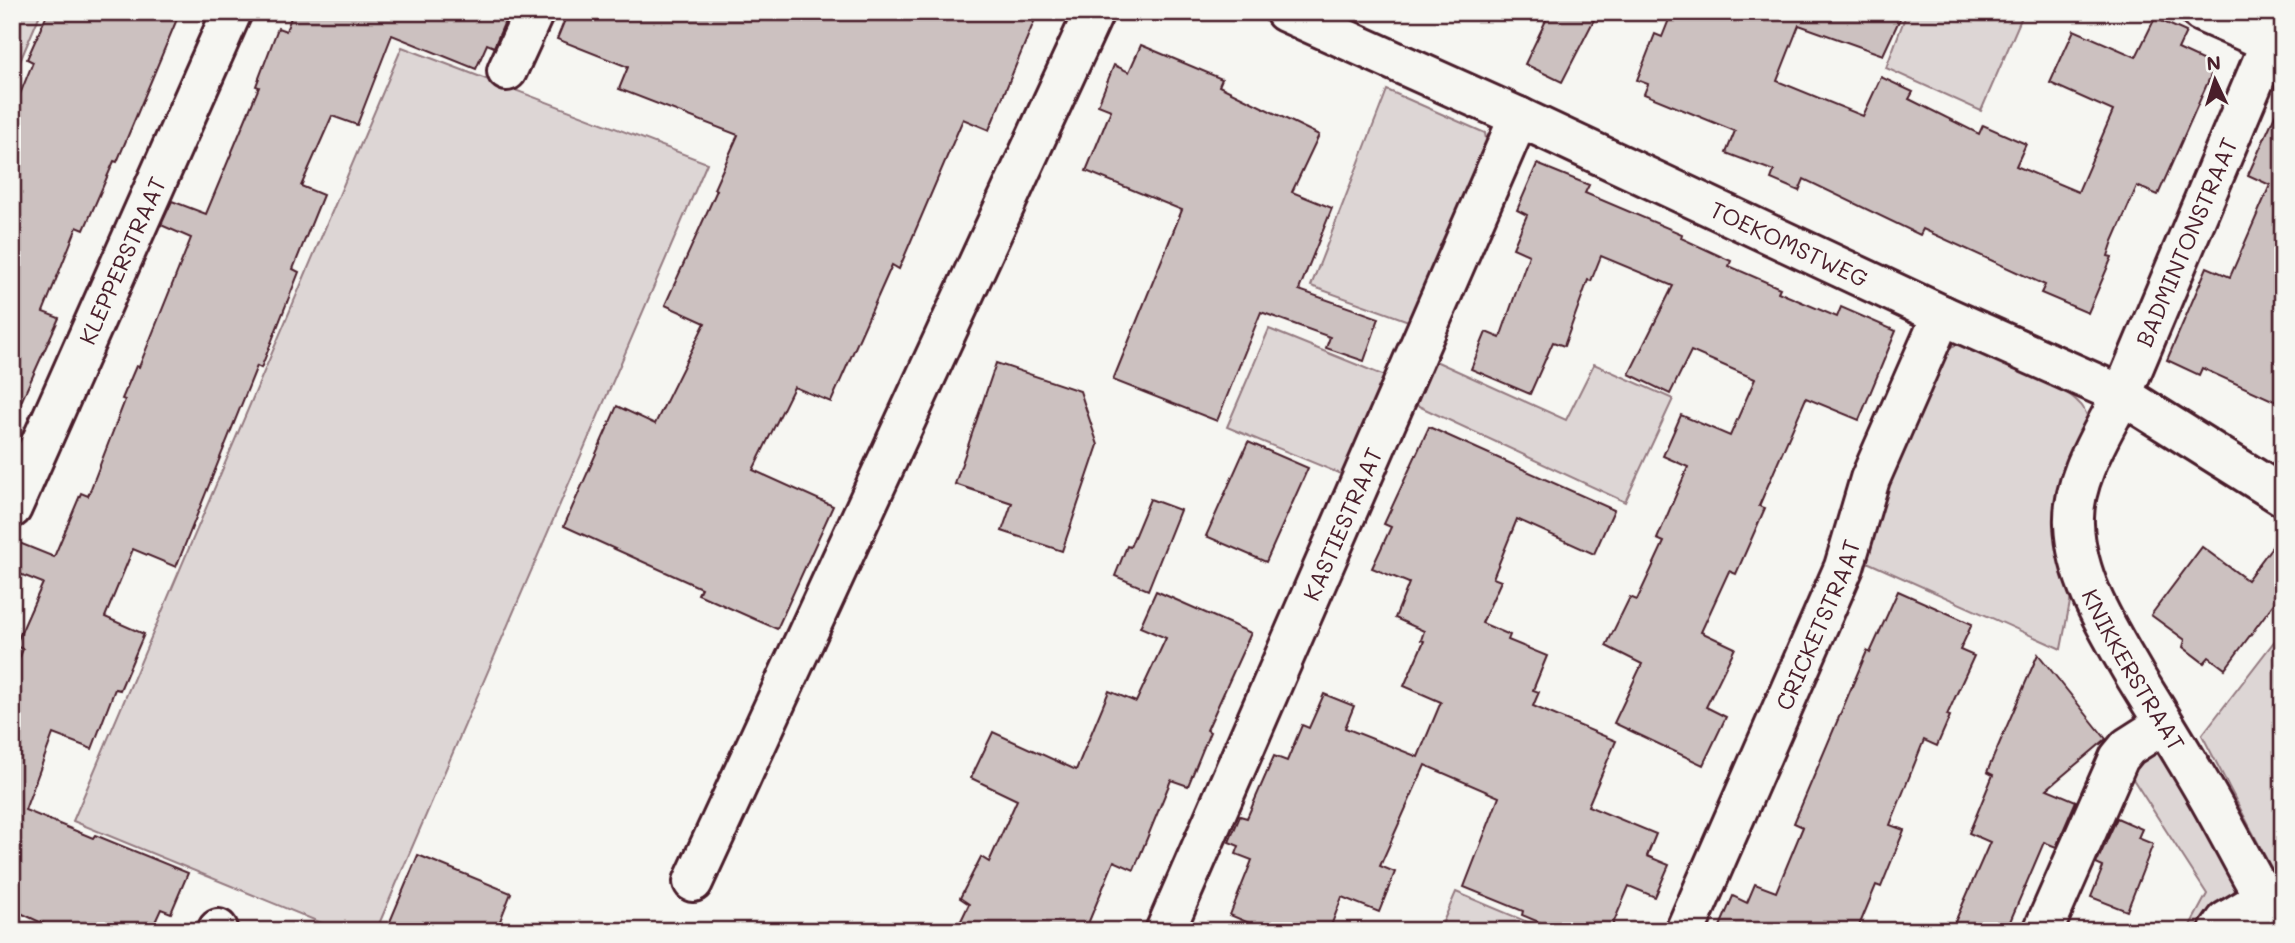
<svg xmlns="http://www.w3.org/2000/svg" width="2295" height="943" viewBox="0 0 2295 943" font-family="Mali,sans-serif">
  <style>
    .green { fill: #ddd6d5; stroke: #947a80; stroke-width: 2 }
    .building { fill: #ccc1c0; stroke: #4a1f2b; stroke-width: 2 }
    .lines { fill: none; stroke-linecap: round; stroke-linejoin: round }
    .minor-casing { stroke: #4a1f2b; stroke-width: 44 }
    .minor { stroke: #f6f6f2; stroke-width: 38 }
    .labels { text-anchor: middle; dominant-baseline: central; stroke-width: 7; stroke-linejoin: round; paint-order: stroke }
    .street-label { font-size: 23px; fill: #4a1f2b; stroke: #f6f6f2 }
  </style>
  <rect width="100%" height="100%" fill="#f6f6f2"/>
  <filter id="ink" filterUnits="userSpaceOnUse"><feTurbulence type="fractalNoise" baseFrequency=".0143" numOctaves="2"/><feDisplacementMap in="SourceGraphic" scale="14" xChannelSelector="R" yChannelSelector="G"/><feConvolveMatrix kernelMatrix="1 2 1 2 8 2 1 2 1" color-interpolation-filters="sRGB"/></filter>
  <g filter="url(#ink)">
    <g class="green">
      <polygon points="12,12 41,12 12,80"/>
      <polygon points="1907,12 2024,12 1981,111 1886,68"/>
      <polygon points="402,47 707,163 376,931 341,931 73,821"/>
      <polygon points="1387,90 1485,133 1487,146 1414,323 1311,286"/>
      <polygon points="1269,329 1390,378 1348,477 1227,427"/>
      <path d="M1959,344C1985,350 2063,384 2080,404C2084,407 2086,414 2088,418L2059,553L2071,597L2061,649L1867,562L1866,538L1943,354L1950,347Z"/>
      <polygon points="1431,359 1566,420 1594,364 1673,399 1625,502 1412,403"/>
      <polygon points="2283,630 2283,891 2202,735"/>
      <polygon points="2160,750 2238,883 2216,931 2187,931 2207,894 2131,776 2143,757"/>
      <polygon points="1456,892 1549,931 1439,931"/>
    </g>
    <g class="building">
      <polygon points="48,12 180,12 117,162 114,161 84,230 77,227 43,312 59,318 12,422 12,114 33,62 27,59"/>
      <polygon points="293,12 509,12 494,47 487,44 476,69 392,35 357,125 332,116 301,186 323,195 293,269 299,272 261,368 257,366 176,567 133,549 105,617 144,634 120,690 115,689 92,749 53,734 25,810 93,838 95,835 188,873 171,913 161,909 151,931 59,931 12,909 12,677 23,649 15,646 43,583 12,571 12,540 54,557 81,493 88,496 125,400 122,399 136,366 139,367 191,238 161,225 172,201 206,214 259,87 256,86 278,28 286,31"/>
      <polygon points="568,12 1038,12 989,130 963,119 899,269 892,265 831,402 794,387 753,470 833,506 777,629 698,594 701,588 564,526 617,406 655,424 705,323 665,305 717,190 714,189 738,135 619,89 628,67 557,39"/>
      <polygon points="1550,12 1598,12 1562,82 1525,64"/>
      <polygon points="1672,12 1903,12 1883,55 1799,25 1777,81 1863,116 1881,77 1913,92 1909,99 1979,134 1983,125 2026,144 2016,166 2078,192 2113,111 2050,83 2074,30 2136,57 2155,18 2186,32 2178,49 2215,66 2158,195 2137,186 2113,241 2108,256 2112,257 2088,313 2041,293 2045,285 1923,229 1920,235 1804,179 1799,191 1771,179 1774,171 1726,153 1735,131 1644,94 1648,84 1637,80 1655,34 1662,37"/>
      <polygon points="1141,45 1222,79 1219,86 1319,135 1292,192 1332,208 1299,290 1379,318 1364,361 1326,348 1330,337 1261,312 1217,421 1113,380 1182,210 1086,171 1111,110 1098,105 1114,65 1129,72"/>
      <polygon points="2283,97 2283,405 2202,368 2199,375 2167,360 2207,267 2230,277 2270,185 2248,175"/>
      <polygon points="1537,164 1589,185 1585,193 1682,234 1681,238 1731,261 1729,266 1780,288 1778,292 1837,317 1841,307 1896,331 1859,420 1806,398 1759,506 1765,508 1736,574 1729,571 1701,632 1735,648 1706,707 1726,717 1703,765 1614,723 1642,664 1606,646 1630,597 1637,600 1664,542 1657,539 1688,467 1663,456 1681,415 1730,436 1755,379 1691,351 1670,394 1629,374 1673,286 1601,256 1591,281 1588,280 1564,346 1553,342 1530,394 1471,369 1486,332 1500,338 1529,255 1513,248 1527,215 1517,210"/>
      <polygon points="996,363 1080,391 1098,445 1062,551 1002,531 1012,503 955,484"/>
      <polygon points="1429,427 1614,510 1594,554 1517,519 1493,578 1501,581 1482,623 1510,635 1508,640 1547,656 1533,690 1539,692 1533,706 1616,741 1588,806 1656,834 1647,856 1669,865 1655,897 1629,886 1610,931 1560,931 1522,915 1523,911 1464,887 1499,797 1425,765 1380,866 1395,872 1379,912 1342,897 1329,931 1268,931 1230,915 1252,860 1236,854 1239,846 1229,842 1240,816 1247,818 1274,756 1287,761 1302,725 1309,728 1324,694 1354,706 1345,728 1418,757 1441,702 1404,686 1424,641 1421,640 1424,631 1395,618 1409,583 1372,568 1391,527 1384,524"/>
      <polygon points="1248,442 1308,468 1266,562 1206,536"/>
      <polygon points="1150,499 1180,510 1148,590 1115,576 1127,546 1130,547"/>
      <polygon points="2283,532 2283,591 2225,669 2209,657 2204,663 2183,647 2185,640 2151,615 2202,547 2247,580"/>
      <polygon points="1156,591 1251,633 1207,730 1210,732 1188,786 1171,780 1134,870 1114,861 1085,931 956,931 969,904 960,898 981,857 989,862 1017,800 971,778 993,732 1076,770 1109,691 1136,702 1166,638 1140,627"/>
      <polygon points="1898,591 1972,624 1960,650 1974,656 1947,715 1950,716 1937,746 1924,740 1890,825 1904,830 1881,887 1876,885 1857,931 1718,931 1733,896 1747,903 1755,884 1776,892 1803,827 1794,823 1867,651 1870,653"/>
      <polygon points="2038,654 2106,739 2047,789 2076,801 2056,847 2044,842 2006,931 1951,931 1990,842 1969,833 1993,775 1987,772"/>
      <polygon points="2117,818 2142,829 2138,838 2153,844 2127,911 2091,897 2103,867 2096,864"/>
      <polygon points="418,855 511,893 496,931 386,931"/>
    </g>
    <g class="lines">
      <defs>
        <g id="minor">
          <path id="s1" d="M1285,12L1519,117L1942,315L2122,395L2283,496"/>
          <polyline points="2201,12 2283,48"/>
          <path id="s2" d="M2283,12L2122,395C2102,434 2072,479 2074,524C2076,580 2108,629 2135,676C2159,715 2184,755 2207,795C2233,840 2255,886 2283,930"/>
          <polyline points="507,71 534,12"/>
          <path id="s3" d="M12,508L232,12"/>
          <polyline points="693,882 1094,12"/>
          <polyline points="217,931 218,929"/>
          <path id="s4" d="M1165,931L1519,117"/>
          <path id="s5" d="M1685,931L1844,567L1870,479L1942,315"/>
          <polyline points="2043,931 2119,758 2128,747 2164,724"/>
          <polyline points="2219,931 2226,921 2263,899"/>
        </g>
      </defs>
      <use href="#minor" class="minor-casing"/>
      <use href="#minor" class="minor"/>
    </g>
  </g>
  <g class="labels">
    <g class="street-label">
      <text transform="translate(2186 242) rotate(-67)">BADMINTONSTRAAT</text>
      <text stroke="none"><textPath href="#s1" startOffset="555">TOEKOMSTWEG</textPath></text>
      <text stroke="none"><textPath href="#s3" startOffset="271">KLEPPERSTRAAT</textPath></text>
      <text stroke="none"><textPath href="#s4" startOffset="444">KASTIESTRAAT</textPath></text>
      <text stroke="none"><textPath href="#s5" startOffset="334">CRICKETSTRAAT</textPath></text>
      <text stroke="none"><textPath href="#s2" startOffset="714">KNIKKERSTRAAT</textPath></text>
    </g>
  </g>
  <rect width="2295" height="943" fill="none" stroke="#f6f6f2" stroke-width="42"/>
  <rect x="21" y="21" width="2253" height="901" fill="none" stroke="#4a1f2b" stroke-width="2.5" filter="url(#ink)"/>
  <g transform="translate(2215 80) rotate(356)" stroke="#f6f6f2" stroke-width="5" paint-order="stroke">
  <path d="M0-5L12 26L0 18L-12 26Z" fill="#4a1f2b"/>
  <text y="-10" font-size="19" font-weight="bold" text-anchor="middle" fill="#4a1f2b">N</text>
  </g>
</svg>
